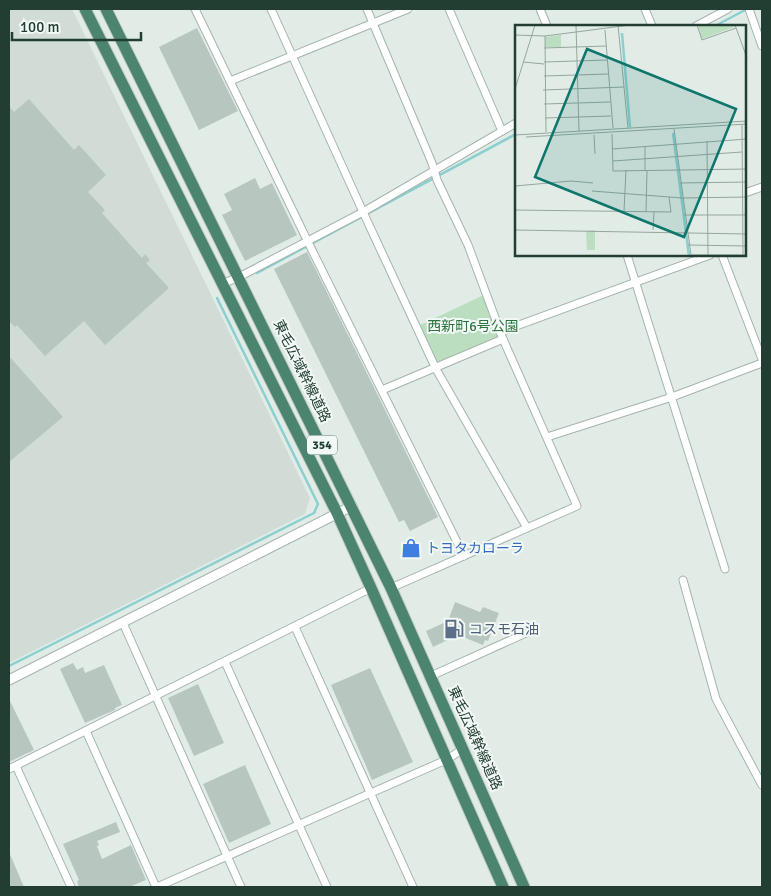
<svg xmlns="http://www.w3.org/2000/svg" width="771" height="896" viewBox="0 0 771 896" font-family="Signika,'Noto Sans JP',sans-serif">
  <style>
    .built { fill: #d0dcd5 }
    .green { fill: #bbddc0 }
    .lines { fill: none; stroke-linecap: round; stroke-linejoin: round }
    .stream { stroke: #8bcfd0; stroke-width: 2.5 }
    .building { fill: #b7c7bf }
    .minor-casing { stroke: #a5b4ac; stroke-width: 9 }
    .tertiary-casing { stroke: #a5b4ac; stroke-width: 11 }
    .trunk-casing { stroke: #c1c9c6; stroke-width: 13 }
    .minor { stroke: #fff; stroke-width: 7 }
    .tertiary { stroke: #fff; stroke-width: 9 }
    .trunk { stroke: #4b846f; stroke-width: 11 }
    .labels { text-anchor: middle; dominant-baseline: central; stroke-width: 4; stroke-linejoin: round; paint-order: stroke }
    .shield { fill: #f2f8f5; stroke: #60756c; stroke-width: 1 }
    .shield-label { font-size: 12px; font-weight: bold; fill: #223d32 }
    .park-label { font-size: 14px; fill: #2d733e; stroke: #f2f8f5 }
    .street-label { font-size: 14px; fill: #223d32; stroke: #f2f8f5 }
    .shop-label { font-size: 14px; fill: #366cbe; stroke: #f2f8f5; text-anchor: start }
    .service-label { font-size: 14px; fill: #4e5e75; stroke: #f2f8f5; text-anchor: start }
    .inset-river { fill: none; stroke: #8bcfd0; stroke-width: 2.5 }
    .inset-road { fill: none; stroke: #95a69e; stroke-width: 1 }
    .view { fill: #0f766e; fill-opacity: 0.15; stroke: #0f766e; stroke-width: 2.5 }
    .inset-edge { fill: none; stroke: #223d32; stroke-width: 2.5 }
  </style>
  <rect width="100%" height="100%" fill="#e2ece6"/>
  <polygon class="built" points="9,9 72,9 310,498 305,514 9,663"/>
  <polygon class="green" points="486,294 503,339 436,369 416,327"/>
  <g class="lines">
    <g class="stream">
      <polyline points="715,26 747,9"/>
      <polyline points="257,273 516,134"/>
      <polyline points="9,666 314,513 318,504 217,298"/>
    </g>
  </g>
  <g class="building">
    <polygon points="197,28 238,111 199,130 159,47"/>
    <polygon points="29,99 74,150 79,145 106,175 88,192 105,210 102,213 142,258 145,254 150,260 146,263 169,288 105,345 84,321 45,356 17,325 15,327 9,321 9,106 14,112"/>
    <polygon points="255,178 260,189 272,183 297,235 245,261 222,215 232,210 224,194"/>
    <polygon points="307,252 438,517 410,531 404,520 399,522 274,269"/>
    <polygon points="9,356 63,417 9,462"/>
    <polygon points="455,602 480,612 483,607 499,613 488,641 485,640 483,645 458,635 433,647 426,631 448,621"/>
    <polygon points="73,663 77,670 83,667 85,673 104,665 122,705 115,708 115,710 85,723 60,669"/>
    <polygon points="370,668 413,762 372,780 331,685"/>
    <polygon points="198,684 224,743 194,756 168,698"/>
    <polygon points="9,699 34,750 9,762"/>
    <polygon points="245,765 271,824 229,843 203,784"/>
    <polygon points="116,822 120,832 97,841 99,845 97,846 102,859 131,845 146,880 129,887 79,887 77,881 79,880 63,844"/>
    <polygon points="9,852 24,887 9,887"/>
  </g>
  <g class="lines">
    <defs>
      <g id="minor">
        <polyline points="195,9 307,240 464,556"/>
        <polyline points="271,9 363,212 436,369 527,528"/>
        <polyline points="367,9 432,163 437,180 468,245 503,339 577,506 391,588"/>
        <polyline points="449,9 502,131"/>
        <polyline points="540,9 547,26"/>
        <polyline points="645,9 652,26"/>
        <polyline points="749,9 762,46"/>
        <polyline points="696,26 728,9"/>
        <polyline points="230,81 408,9"/>
        <polyline points="745,193 762,187"/>
        <polyline points="627,255 725,569"/>
        <polyline points="722,255 762,359"/>
        <polyline points="222,284 239,277 363,212 516,123"/>
        <polyline points="500,332 710,255"/>
        <polyline points="382,390 503,339"/>
        <polyline points="547,437 672,397 762,363"/>
        <polyline points="683,580 716,699 762,785"/>
        <polyline points="123,623 241,887"/>
        <polyline points="295,627 413,887"/>
        <polyline points="225,662 327,887"/>
        <polyline points="431,676 526,633"/>
        <polyline points="86,731 156,887"/>
        <polyline points="16,766 71,887"/>
        <polyline points="9,769 371,588"/>
        <polyline points="157,887 446,760 463,749"/>
      </g>
      <polyline id="tertiary" points="9,680 352,506"/>
      <g id="trunk">
        <polyline points="85,9 337,513 371,588 503,887"/>
        <polyline points="106,9 391,588 524,887"/>
      </g>
    </defs>
    <use href="#minor" class="minor-casing"/>
    <use href="#tertiary" class="tertiary-casing"/>
    <use href="#trunk" class="trunk-casing"/>
    <use href="#minor" class="minor"/>
    <use href="#tertiary" class="tertiary"/>
    <use href="#trunk" class="trunk"/>
  </g>
  <defs>
    <symbol id="shop-bare" viewBox="-9 -9 18 18"><path d="M-5-2.5h2.3a2.7 3.5 0 0 1 5.4 0H5L5.5 6h-11ZM-1.5-2.5h3a1.5 2.3 0 0 0-3 0Z" fill="#3f7fe0" stroke="#f2f8f5" stroke-width="2.5" paint-order="stroke"/></symbol>
    <symbol id="fuel-bare" viewBox="-9 -9 18 18"><path d="M-5.5-6h7V0h2V4h1.3V-2.5L3-4.5l.8-.8L6-3V5H2.5V1h-1V6h-7ZM-4.2-4.7v3.2H.2V-4.7Z" fill="#5c6f8a" stroke="#f2f8f5" stroke-width="2.5" paint-order="stroke"/></symbol>
  </defs>
  <g fill-rule="evenodd">
    <use href="#shop-bare" x="397" y="534" width="28" height="28"/>
    <use href="#fuel-bare" x="440" y="615" width="28" height="28"/>
  </g>
  <g class="labels">
    <rect class="shield" x="307" y="435.5" width="30" height="19" rx="4"/>
    <g class="shield-label">
      <text x="322" y="445">354</text>
    </g>
    <g class="park-label">
      <text x="473" y="326">西新町6号公園</text>
    </g>
    <g class="street-label">
      <text transform="translate(302 371) rotate(64)">東毛広域幹線道路</text>
      <text transform="translate(475 738) rotate(66)">東毛広域幹線道路</text>
    </g>
    <g class="shop-label">
      <text x="426" y="548">トヨタカローラ</text>
    </g>
    <g class="service-label">
      <text x="469" y="629">コスモ石油</text>
    </g>
  </g>
  <g transform="translate(515 25)">
    <rect width="231" height="231" fill="#e2ece6"/>
    <path d="M183,0H219V2L187,14ZM46,10V22H30V12ZM80,205V225H72L71,206Z" fill="#bbddc0"/>
    <path class="inset-river" d="M107,8L115,102M158,108L174,231"/>
    <path class="inset-road" d="M61,0L64,106M103,0L113,103M182,0L187,15L221,3M220,0L232,33M90,5L98,103M0,10L30,11L115,0M30,11L31,107M29,23L91,21M8,37L29,39M29,37L92,35M29,51L93,49M0,64L20,0M28,65L109,62M29,79L95,77M30,93L96,91M227,100L228,230M159,104L176,230H232M97,109L98,146L232,144M0,110L232,96M79,110L80,129M11,112L232,99M192,116L193,230M130,121V145M97,124L232,114M98,136L227,127M165,158L232,157M0,161L56,156L78,158M77,166L167,173L232,172M0,185L156,187L154,172M109,186L111,145M131,187L132,145M169,190H232M0,205L232,209M138,205L139,187M173,220L232,221"/>
    <path class="view" d="M72,24L221,84L169,212L20,152Z"/>
    <rect width="231" height="231" class="inset-edge"/>
  </g>
  <rect width="771" height="896" fill="none" stroke="#223d32" stroke-width="20"/>
  <path d="M12 32v8h129v-8" fill="none" stroke="#223d32" stroke-width="2.5"/>
  <text x="20" y="32" font-size="15" fill="#223d32" stroke="#f2f8f5" stroke-width="4" paint-order="stroke">100 m</text>
</svg>
